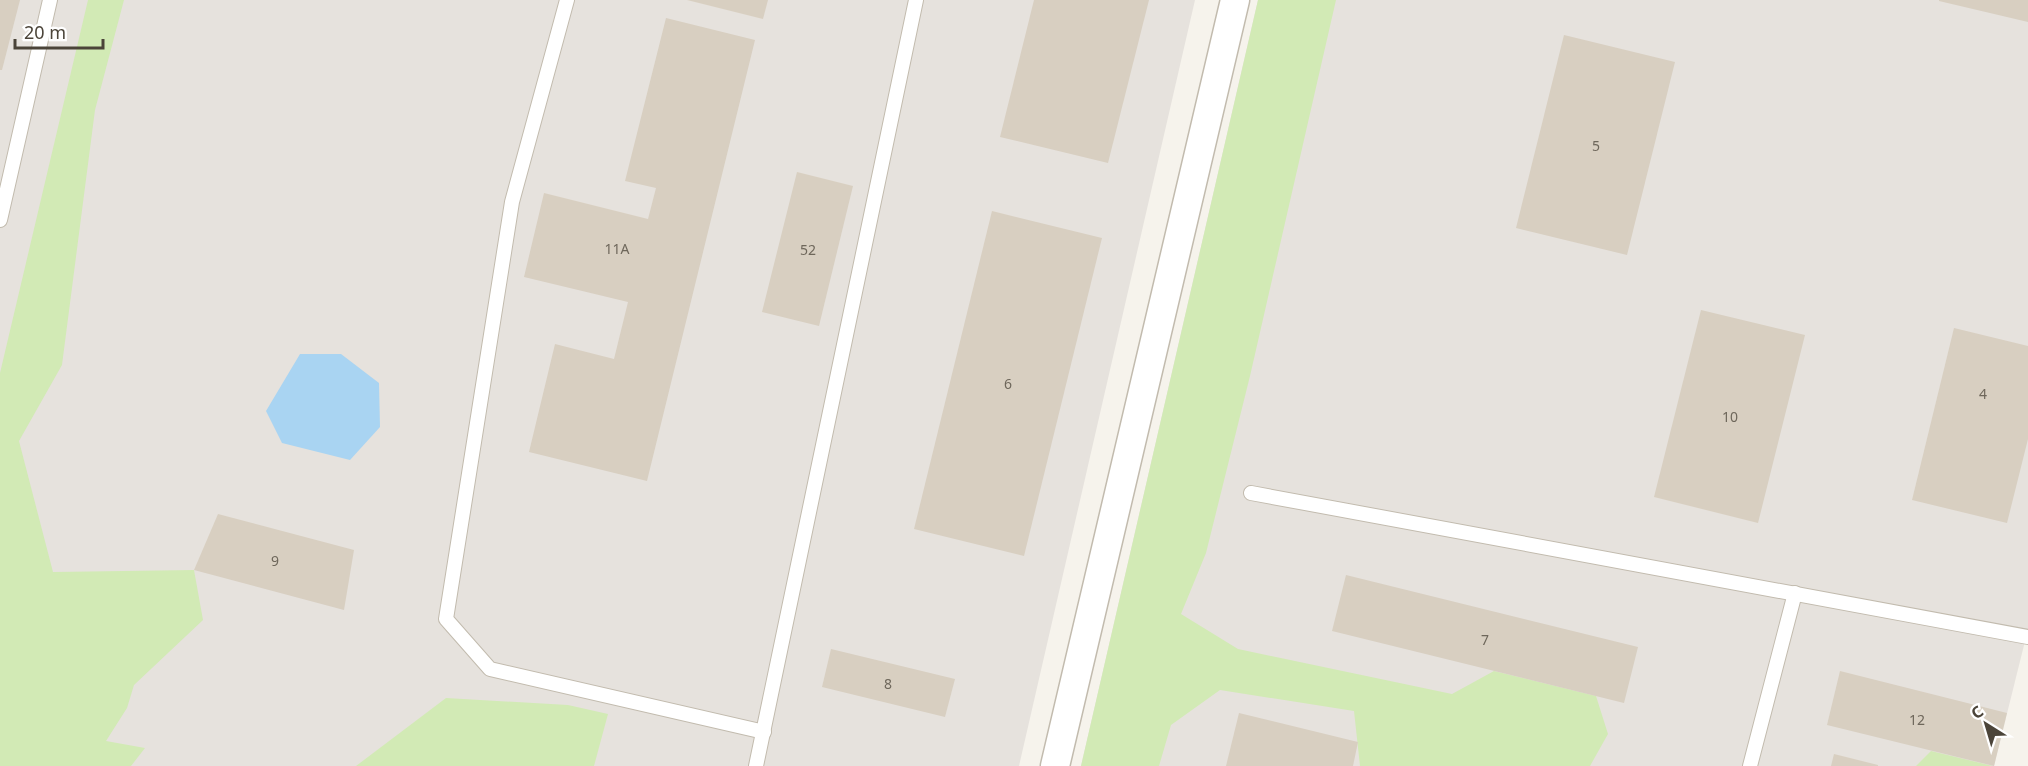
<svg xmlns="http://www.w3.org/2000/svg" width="2028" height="766" viewBox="0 0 2028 766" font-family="'Noto Sans',sans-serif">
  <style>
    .industrial { fill: #e6e2dd }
    .green { fill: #d2eab5 }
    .water { fill: #a9d4f2 }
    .building { fill: #d8cfc1 }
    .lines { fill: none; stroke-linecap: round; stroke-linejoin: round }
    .lane-casing { stroke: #c2bbae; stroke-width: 16 }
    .street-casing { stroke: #c2bbae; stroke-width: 31 }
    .lane { stroke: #fff; stroke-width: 14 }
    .street { stroke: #fff; stroke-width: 28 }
    .labels { text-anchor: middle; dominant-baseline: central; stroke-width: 4.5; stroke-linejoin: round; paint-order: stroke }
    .number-label { font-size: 14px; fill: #6e675b }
  </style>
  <rect width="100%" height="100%" fill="#f6f3ec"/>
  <g class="industrial">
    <polygon points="0,0 1195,0 1019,766 0,766"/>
    <polygon points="1258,0 2028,0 2028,629 1994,766 1081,766"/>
  </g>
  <g class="green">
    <polygon points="88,0 124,0 95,110 62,365 19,441 53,572 194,570 203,620 134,685 127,708 106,741 145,748 131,766 0,766 0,373"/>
    <polygon points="1258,0 1336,0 1250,376 1206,553 1181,614 1238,649 1452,694 1494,671 1596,696 1608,734 1590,766 1360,766 1354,711 1220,690 1171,725 1159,766 1081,766"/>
    <polygon points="446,698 568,705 608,714 594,766 356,766"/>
    <polygon points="1931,751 1993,766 1916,766"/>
  </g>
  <polygon class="water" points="300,354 341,354 379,383 380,427 350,460 282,443 266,411"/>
  <g class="building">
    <polygon points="0,0 20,0 2,70 0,70"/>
    <polygon points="687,0 768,0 763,19"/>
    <polygon points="1034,0 1149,0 1108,163 1000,137"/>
    <polygon points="2028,0 2028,22 1939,1 1939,0"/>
    <polygon points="666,18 755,40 647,481 529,452 555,344 614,359 628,302 524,277 544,193 648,219 656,188 625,181"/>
    <polygon points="1564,35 1675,62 1627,255 1516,228"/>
    <polygon points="797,172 853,186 819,326 762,312"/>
    <polygon points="992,211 1102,238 1024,556 914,529"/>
    <polygon points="1701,310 1805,335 1758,523 1654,497"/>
    <polygon points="1954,328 2028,346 2028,439 2007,523 1912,500"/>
    <polygon points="218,514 354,550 344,610 194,570"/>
    <polygon points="1346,575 1638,647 1624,703 1332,631"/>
    <polygon points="831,649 955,679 945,717 822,687"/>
    <polygon points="1840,671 2007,713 1994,766 1827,725"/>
    <polygon points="1239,713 1358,742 1353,766 1226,766"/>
    <polygon points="1834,754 1878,765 1878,766 1831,766"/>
  </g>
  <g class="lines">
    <defs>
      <g id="lane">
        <polyline points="567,0 512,202 446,619 490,669 764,732"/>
        <polyline points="0,220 50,0"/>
        <polyline points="1251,493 2028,637"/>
        <polyline points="756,766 916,0"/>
        <polyline points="1750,766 1795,593"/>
      </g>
      <polyline id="street" points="1055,766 1235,0"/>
    </defs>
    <use href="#lane" class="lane-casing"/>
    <use href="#street" class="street-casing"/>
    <use href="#lane" class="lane"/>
    <use href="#street" class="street"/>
  </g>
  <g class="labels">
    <g class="number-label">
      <text x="1596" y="145">5</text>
      <text x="617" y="248">11А</text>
      <text x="808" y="249">52</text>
      <text x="1008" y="383">6</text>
      <text x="1983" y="393">4</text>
      <text x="1730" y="416">10</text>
      <text x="275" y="560">9</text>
      <text x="1485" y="639">7</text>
      <text x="888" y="683">8</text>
      <text x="1917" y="719">12</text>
    </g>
  </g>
  <g transform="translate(1986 724) rotate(323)" stroke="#ffffff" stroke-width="4.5" paint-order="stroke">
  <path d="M0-4.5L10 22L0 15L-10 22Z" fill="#4b4439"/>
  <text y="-9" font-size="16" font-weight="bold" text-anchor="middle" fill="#4b4439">С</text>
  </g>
  <path d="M15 39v9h88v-9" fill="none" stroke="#4b4439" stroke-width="3"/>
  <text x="24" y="39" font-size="18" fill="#4b4439" stroke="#ffffff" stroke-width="4.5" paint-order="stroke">20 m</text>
</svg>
